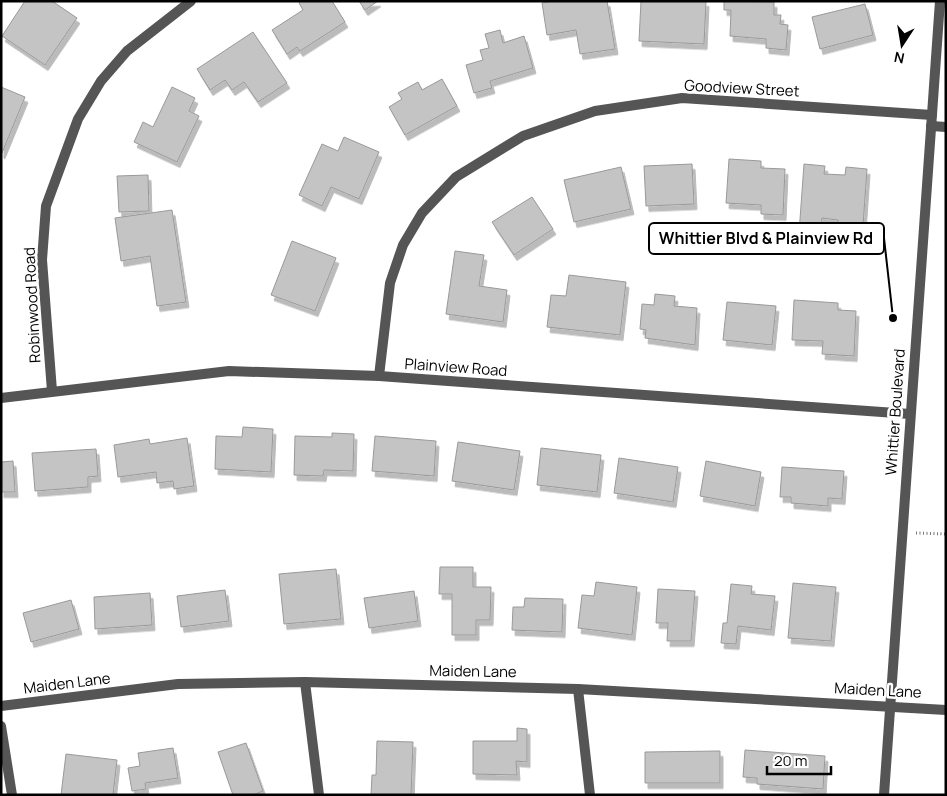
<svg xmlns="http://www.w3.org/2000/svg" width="947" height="796" viewBox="0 0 947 796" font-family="Manrope,sans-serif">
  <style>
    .building { fill: #c4c4c4; stroke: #999; filter: url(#shadow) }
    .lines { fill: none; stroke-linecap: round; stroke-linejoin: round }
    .path { stroke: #777; stroke-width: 3; stroke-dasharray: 1 2.5; stroke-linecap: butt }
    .service { stroke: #555; stroke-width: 10 }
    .minor { stroke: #555; stroke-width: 10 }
    .tertiary { stroke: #555; stroke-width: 10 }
    .labels { text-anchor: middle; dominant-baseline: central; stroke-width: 5; stroke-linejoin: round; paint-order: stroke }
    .street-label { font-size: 15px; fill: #000; stroke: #fff }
    .leader { fill: none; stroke: #000; stroke-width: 2 }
    .callout-dot { fill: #000; stroke: #fff; stroke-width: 2 }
    .callout { fill: #fff; stroke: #000; stroke-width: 2 }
    .callout-label { font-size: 16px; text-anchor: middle; font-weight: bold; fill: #000 }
  </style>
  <defs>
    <filter id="shadow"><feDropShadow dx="3" dy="5.5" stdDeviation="0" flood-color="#0004"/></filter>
  </defs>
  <rect width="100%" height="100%" fill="#fff"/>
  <g class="building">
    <polygon points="25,1 52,1 77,18 45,65 2,36"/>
    <polygon points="301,1 332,1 345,22 300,51 297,47 287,54 272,30 303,10 299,3"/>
    <polygon points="359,1 378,1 365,10"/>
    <polygon points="553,1 607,1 615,49 580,54 576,30 547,35 542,3"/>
    <polygon points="641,1 706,1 704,44 639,41"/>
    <polygon points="724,1 774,2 774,15 781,15 780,24 788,25 786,50 766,48 766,39 730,36 731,10 724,10"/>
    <polygon points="865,4 873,35 820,49 812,17"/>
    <polygon points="500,30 503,43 524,36 533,68 490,81 492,88 474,93 466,65 483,60 480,50 489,48 485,34"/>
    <polygon points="253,32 287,83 258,102 244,82 232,90 225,80 210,90 197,69"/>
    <polygon points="442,79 457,106 405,135 389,107 402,99 398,93 418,82 422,90"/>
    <polygon points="1,87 25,97 2,153 1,153"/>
    <polygon points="172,87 195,98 189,111 199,116 177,162 134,142 143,122 153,127"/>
    <polygon points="344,137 379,152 359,199 331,187 322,206 299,195 322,144 338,151"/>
    <polygon points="729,159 761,161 761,168 785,169 783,215 761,214 761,205 726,203"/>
    <polygon points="692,164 694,204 646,206 644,166"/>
    <polygon points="804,164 825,166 824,174 845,175 846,167 867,169 862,240 837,238 838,220 822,218 821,235 799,233"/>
    <polygon points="621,167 631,209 574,222 564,180"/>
    <polygon points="148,175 149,211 119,212 117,176"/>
    <polygon points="532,197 553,229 514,255 492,222"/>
    <polygon points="172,210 186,302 157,306 150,256 121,261 115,218"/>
    <polygon points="292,241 336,258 315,311 271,295"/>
    <polygon points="455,251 484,255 479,286 507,290 503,322 446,314"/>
    <polygon points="569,275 626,282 620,335 547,327 551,295 566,296"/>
    <polygon points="655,294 675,296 674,306 697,308 695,345 645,338 646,330 640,329 642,304 654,305"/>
    <polygon points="794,300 838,303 838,310 856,311 854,356 822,354 823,341 792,340"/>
    <polygon points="727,302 776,306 772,345 723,340"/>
    <polygon points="243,427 273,429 271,472 215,469 216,436 242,437"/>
    <polygon points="332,433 354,434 353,471 324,470 323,476 294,475 295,436 332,437"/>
    <polygon points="375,436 436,441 434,476 372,471"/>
    <polygon points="187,438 194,486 174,489 173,481 157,483 156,472 118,477 114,445 149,439 150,444"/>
    <polygon points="458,442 520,451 514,490 452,481"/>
    <polygon points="541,448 601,455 597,492 537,485"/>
    <polygon points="96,449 98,476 88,477 88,487 35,491 32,453"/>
    <polygon points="619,458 678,467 673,502 614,493"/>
    <polygon points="13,461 15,492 1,492 1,462"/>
    <polygon points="706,461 761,472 755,506 700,496"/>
    <polygon points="782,467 844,471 842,499 828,498 828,506 791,503 791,497 780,497"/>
    <polygon points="440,567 473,567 473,587 491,587 490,620 476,620 476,635 452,635 452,594 439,594"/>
    <polygon points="336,569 341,619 284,624 279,574"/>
    <polygon points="596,582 637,587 632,635 578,628 582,595 594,596"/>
    <polygon points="793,583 836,587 831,641 788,638"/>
    <polygon points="731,584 752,586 751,594 775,596 771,630 738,626 736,644 721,643 723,623 727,623"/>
    <polygon points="658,589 695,591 691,641 667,641 668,623 656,623"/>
    <polygon points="225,590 229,621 181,627 177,596"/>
    <polygon points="414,591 418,621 369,628 364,598"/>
    <polygon points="150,593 152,625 95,629 94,597"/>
    <polygon points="525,598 563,599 562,632 512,630 513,607 524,607"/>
    <polygon points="71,600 79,629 31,642 23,613"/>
    <polygon points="517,728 527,729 527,762 516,761 517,775 473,774 473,741 517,741"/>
    <polygon points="377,741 413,742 411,795 371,795 372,775 376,775"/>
    <polygon points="246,743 263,791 253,795 233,795 218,752"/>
    <polygon points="173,748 178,778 145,783 146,789 132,791 128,768 140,766 138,753"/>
    <polygon points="745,750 825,756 823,789 757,784 757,778 743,777"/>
    <polygon points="720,751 720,783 645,783 645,752"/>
    <polygon points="66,754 117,760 113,795 61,795"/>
  </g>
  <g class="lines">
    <polyline class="path" points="916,533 946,534"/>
    <polyline class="service" points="931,126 946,127"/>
    <g class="minor">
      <polyline points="379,376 390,283 403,245 422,213 456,177 523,136 595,111 682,98 932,115"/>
      <polyline points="52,391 42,260 46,206 78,119 101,81 127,51 191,1"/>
      <polyline points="1,398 229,371 379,376 910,414"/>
      <polyline points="305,682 319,795"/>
      <polyline points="578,689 590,795"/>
      <polyline points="1,706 178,684 305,682 578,689 946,710"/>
      <polyline points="1,726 12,795"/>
    </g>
    <polyline class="tertiary" points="884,795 940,1"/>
  </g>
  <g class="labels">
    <g class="street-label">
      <text transform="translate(742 88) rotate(3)">Goodview Street</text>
      <text transform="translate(32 305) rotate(-93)">Robinwood Road</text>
      <text transform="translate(456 367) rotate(4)">Plainview Road</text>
      <text transform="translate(895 412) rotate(-86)">Whittier Boulevard</text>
      <text transform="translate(473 671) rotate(1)">Maiden Lane</text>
      <text transform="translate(67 683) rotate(-7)">Maiden Lane</text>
      <text transform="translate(878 690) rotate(3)">Maiden Lane</text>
    </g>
  </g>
  <path class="leader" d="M893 318L884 238"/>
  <circle class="callout-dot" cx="893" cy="318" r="5"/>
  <rect class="callout" x="649" y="223" width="235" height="31" rx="5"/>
  <g class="callout-label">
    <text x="766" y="244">Whittier Blvd &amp; Plainview Rd</text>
  </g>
  <rect width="947" height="796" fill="none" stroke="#000000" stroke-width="5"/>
  <g transform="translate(902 45) rotate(192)" stroke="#ffffff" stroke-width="4" paint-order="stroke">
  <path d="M0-4L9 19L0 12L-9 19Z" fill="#000000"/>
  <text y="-8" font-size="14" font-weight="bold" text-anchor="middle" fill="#000000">N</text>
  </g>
  <path d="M767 766v8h64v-8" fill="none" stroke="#000000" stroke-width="2.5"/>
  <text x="774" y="766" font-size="15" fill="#000000" stroke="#ffffff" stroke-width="4" paint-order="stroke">20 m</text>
</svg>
